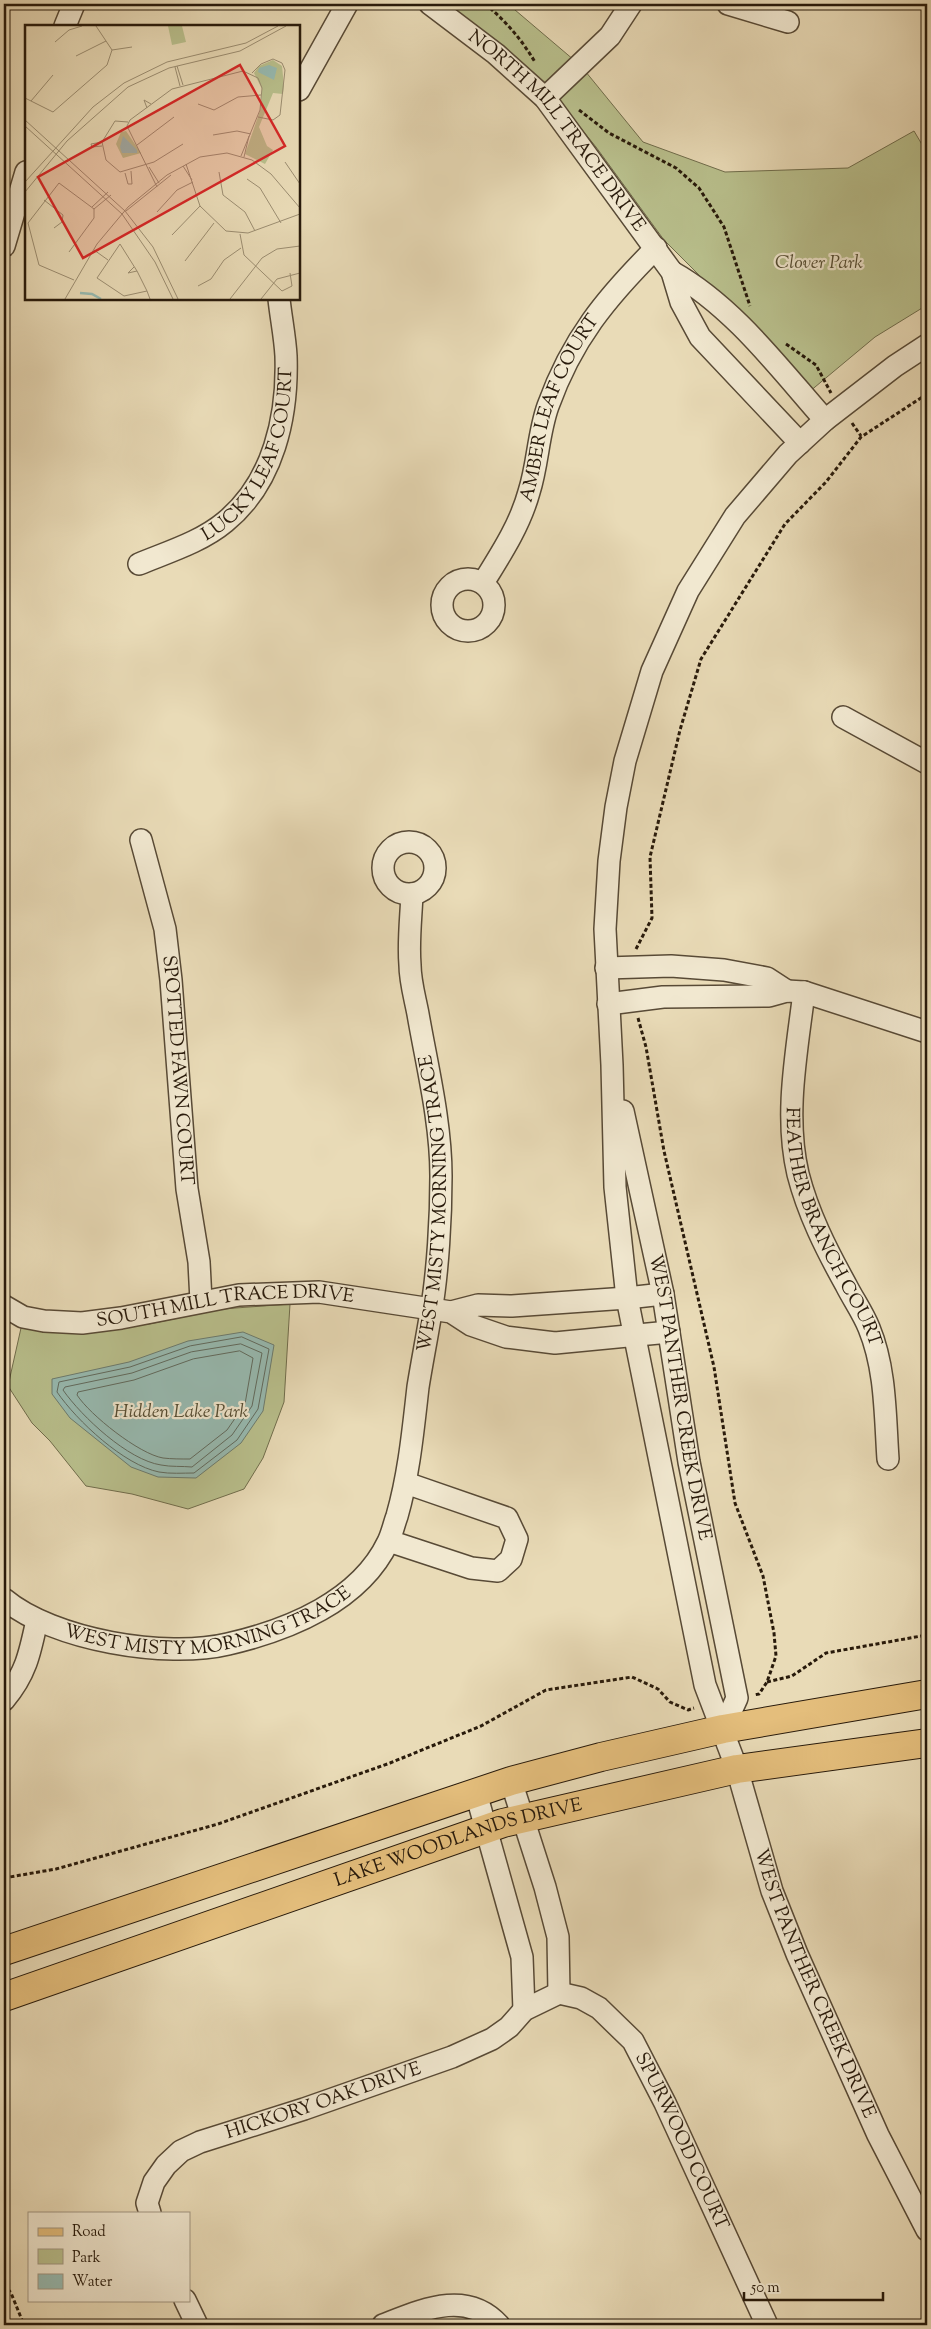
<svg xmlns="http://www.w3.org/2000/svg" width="931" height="2329" viewBox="0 0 931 2329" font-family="'Sorts Mill Goudy',serif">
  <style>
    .green { fill: #b9c08d; stroke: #706d4c }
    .water { fill: #97bbb2; stroke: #6b7b6f }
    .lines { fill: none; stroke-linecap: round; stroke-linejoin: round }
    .shore { stroke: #606a5e; stroke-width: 1 }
    .minor-casing { stroke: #584a36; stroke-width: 24 }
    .major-casing { stroke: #281a0b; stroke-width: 30 }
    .path { stroke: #281a0b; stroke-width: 3; stroke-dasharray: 4 2.5; stroke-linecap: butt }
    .minor { stroke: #f1e8d0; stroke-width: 21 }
    .major { stroke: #e4be7c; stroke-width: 28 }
    .labels { text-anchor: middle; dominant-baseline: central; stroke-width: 4.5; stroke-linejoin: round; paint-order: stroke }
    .street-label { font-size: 19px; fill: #281a0b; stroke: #f1e8d0 }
    .park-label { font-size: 19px; font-style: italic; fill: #544c32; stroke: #f1e8d0 }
    .inset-river { fill: none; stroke: #97bbb2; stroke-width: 2.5 }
    .inset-road { fill: none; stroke: #9c8e72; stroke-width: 1 }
    .view { fill: #d62828; fill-opacity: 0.15; stroke: #d62828; stroke-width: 2.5 }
    .inset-edge { fill: none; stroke: #281a0b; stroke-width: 2.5 }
  </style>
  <rect width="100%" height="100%" fill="#e9dbb7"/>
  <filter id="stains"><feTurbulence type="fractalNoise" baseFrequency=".004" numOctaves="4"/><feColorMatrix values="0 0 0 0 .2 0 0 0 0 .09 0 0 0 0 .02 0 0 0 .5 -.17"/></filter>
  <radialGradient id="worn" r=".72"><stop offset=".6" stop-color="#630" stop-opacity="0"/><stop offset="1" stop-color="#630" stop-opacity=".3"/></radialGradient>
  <g class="green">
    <polygon points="444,4 508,4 581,66 643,142 725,172 848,168 914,131 927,153 927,305 875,337 809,392 759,335 664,240 596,147 566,110"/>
    <polygon points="290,1304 284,1402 263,1458 244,1489 188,1509 132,1494 86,1486 50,1441 32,1423 8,1386 21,1328 68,1333 149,1324 222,1309"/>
  </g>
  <polygon class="water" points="243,1332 274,1345 263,1411 241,1443 196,1478 158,1477 131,1467 70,1418 52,1394 52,1379 129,1362 188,1341"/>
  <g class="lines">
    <g class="shore">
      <path d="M242,1337L269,1349L258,1409L237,1440L194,1473C183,1473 170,1474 159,1472C124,1465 77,1421 57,1392L59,1382L130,1367L190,1346Z"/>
      <path d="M241,1344L262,1353L252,1406L232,1435L192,1467C182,1466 171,1467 161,1465C128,1460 82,1417 63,1390L65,1387L132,1373L191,1352Z"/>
      <path d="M240,1351L253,1358L245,1404L227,1430L190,1459C181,1459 171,1459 163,1458C139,1454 90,1415 77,1395L78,1392L134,1380L193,1359Z"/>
    </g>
    <defs>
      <g id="minor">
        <path id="s1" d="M430,4L496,54L545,98L672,272L681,302L700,337L800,443"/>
        <polyline points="728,4 788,22"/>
        <polyline points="65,26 74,4"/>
        <polyline points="299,90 347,4"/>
        <polyline points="545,98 610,36 631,4"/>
        <polyline points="4,246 26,172"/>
        <path d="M672,272C733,306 779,368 825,420"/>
        <path id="s2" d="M927,345L895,366L825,420L788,454L735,516L688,591L652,671L625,761L616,807L609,861L605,929L612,1065L615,1187L627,1298L705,1685L737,1769L772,1891L797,1954L878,2135L927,2230"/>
        <path id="s3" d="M139,564C168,552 201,542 225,522C274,482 288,416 286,356C285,337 281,318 279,299"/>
        <circle cx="468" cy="605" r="26"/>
        <path id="s4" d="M483,583C501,554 520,525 529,492C538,464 538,434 548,406C572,339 606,298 656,248"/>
        <polyline points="843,717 927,763"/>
        <path id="s5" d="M141,840L165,929L171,980L187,1189L199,1262L201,1301"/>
        <circle cx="409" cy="868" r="26"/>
        <polyline points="606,968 671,966 724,970 767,978 787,991"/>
        <path id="s6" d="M804,992C797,1051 784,1115 798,1174C808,1213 826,1249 846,1285C853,1299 863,1313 869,1328C886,1369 885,1416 888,1459"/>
        <polyline points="608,1004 663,997 769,996 787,991 804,992 927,1032"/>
        <path id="s7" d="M623,1111L663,1294L689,1462L737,1698L723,1729"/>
        <path id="s8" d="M4,1306L23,1317L44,1321L82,1323L121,1318L239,1295L319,1292L451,1312L471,1325L506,1337L555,1343L669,1332"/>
        <polyline points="451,1312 478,1305 512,1306 627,1298 663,1294"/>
        <polyline points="389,1541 471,1568 498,1571 511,1559 517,1539 507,1518 406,1483"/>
        <path id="s9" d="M4,1599C53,1640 166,1659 228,1644C289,1630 360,1601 388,1542C392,1534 394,1524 397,1516C409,1474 413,1431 418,1387C422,1362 427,1337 431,1312C438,1271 441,1216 441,1176C441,1122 427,1066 418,1014C415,998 410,981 410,965C408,942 411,918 412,894"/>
        <path d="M4,1700C26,1674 30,1653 37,1620"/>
        <polyline points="511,1781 545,1887 558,1937 559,1993"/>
        <polyline points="476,1793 522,1957 524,2010"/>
        <path id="s10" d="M559,1993L581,1998L599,2008L633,2041L665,2103L767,2325"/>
        <path id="s11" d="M150,2213L147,2203L154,2182L166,2165L181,2151L200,2142L304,2109L452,2057L492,2039L509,2027L524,2010L559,1993"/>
        <polyline points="185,2300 197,2325"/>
        <path d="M383,2325C422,2310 466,2289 499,2325"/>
      </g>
      <g id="major">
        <polyline points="4,1951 511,1781 601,1757 723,1729 927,1694"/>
        <path id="s12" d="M4,1997L503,1823L737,1769L927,1743"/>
      </g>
    </defs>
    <use href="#minor" class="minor-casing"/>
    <use href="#major" class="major-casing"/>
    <g class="path">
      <path d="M485,4C505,20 522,40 535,62"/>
      <polyline points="579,110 609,133 676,168 699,188 724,227 750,306"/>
      <polyline points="786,344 816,365 831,393"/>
      <polyline points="852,423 861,436"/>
      <polyline points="636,949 652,918 650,857 680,730 701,659 785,524 826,482 861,437 927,394"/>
      <polyline points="638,1018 646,1047 664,1151 714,1367 735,1503 763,1576 774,1633 776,1656 767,1682 759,1694 754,1695"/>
      <polyline points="767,1682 792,1676 826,1653 927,1635"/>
      <polyline points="4,1878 56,1869 218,1824 390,1763 481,1726 546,1690 632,1677 658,1689 670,1702 688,1710 694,1708"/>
      <polyline points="4,2284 11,2293 24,2325"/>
    </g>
    <use href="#minor" class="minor"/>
    <use href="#major" class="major"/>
  </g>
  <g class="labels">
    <g class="street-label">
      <text stroke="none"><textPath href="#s1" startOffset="181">NORTH MILL TRACE DRIVE</textPath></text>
      <text stroke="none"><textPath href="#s4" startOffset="192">AMBER LEAF COURT</textPath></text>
      <text stroke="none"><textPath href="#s3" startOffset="169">LUCKY LEAF COURT</textPath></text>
      <text stroke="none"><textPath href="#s5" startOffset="234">SPOTTED FAWN COURT</textPath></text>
      <text stroke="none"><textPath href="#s9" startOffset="774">WEST MISTY MORNING TRACE</textPath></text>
      <text stroke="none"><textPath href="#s6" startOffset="244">FEATHER BRANCH COURT</textPath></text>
      <text stroke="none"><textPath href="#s8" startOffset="226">SOUTH MILL TRACE DRIVE</textPath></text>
      <text stroke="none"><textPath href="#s7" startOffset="292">WEST PANTHER CREEK DRIVE</textPath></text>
      <text stroke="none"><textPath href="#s9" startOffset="218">WEST MISTY MORNING TRACE</textPath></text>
      <text stroke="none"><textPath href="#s12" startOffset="480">LAKE WOODLANDS DRIVE</textPath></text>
      <text stroke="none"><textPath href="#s2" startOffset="1781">WEST PANTHER CREEK DRIVE</textPath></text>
      <text stroke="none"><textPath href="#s11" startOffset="225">HICKORY OAK DRIVE</textPath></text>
      <text stroke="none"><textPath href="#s10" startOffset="202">SPURWOOD COURT</textPath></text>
    </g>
    <g class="park-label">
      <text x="819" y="263">Clover Park</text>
      <text x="181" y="1412">Hidden Lake Park</text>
    </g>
  </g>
  <g transform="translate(25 25)">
    <rect width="275" height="275" fill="#e9dbb7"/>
    <path d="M143,1H157L161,17L147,20ZM248,35L257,41L259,61L258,69L248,68L234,102L242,121L248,125L240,139L220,129L236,83L237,64L229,48L234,41ZM101,106L116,128L98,133L91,119L96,107Z" fill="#b9c08d"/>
    <path d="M244,40L252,43L249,55L233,47L234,43ZM98,111L112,125V128H97L95,122Z" fill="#97bbb2"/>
    <path class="inset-river" d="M55,268L67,269L76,274"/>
    <path class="inset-road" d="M71,1L87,25M30,17L44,5L57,1M87,25L107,22M51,31L81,16M152,41L158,60M150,42L155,61M227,48L236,39L248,34L257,38L260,45L255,90L248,95L233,92M0,73L28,87L82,40L87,25M6,76L28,50M173,79L189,85L213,72L236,70M122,83L119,75L126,79M0,95L100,186L128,222L153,274M103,97L90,96L77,117L81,135L95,147L129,137L158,119M0,101L97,189L130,237L148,274M188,110L212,106L226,109M112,120L149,92M77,121L67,122L66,119L77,117M219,132L224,111M260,137L275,159M161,139L175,181L201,206L223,208L275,189M158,141L167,155M124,142L134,158M194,147L198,170L220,187L230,206M100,148L103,159H107L106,146M222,154L235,163L256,198M0,157L68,82L99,58L142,37L221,18L253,1M132,162L102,101L105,95L147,64L218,46L233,53L237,63L235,85L216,131M0,167L42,116L103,62L144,43L215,26L261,1M19,175L38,190L37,197L29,203M67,182L83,167M69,184L86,170M101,186L146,150M132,187L152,165L168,157M215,209L219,230L257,266L267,261L265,248M147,210L175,181M69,225L83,235M44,227L69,193V184M160,236L189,198M109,242L103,248L112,246M49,255L14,240L3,198L34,158L69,184M173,261L186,254L199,235L216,223M122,266L99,271L72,253L95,219L112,246L122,266L125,274M40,274L72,219L103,182L142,150L175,132L202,128L227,135L246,149L275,183M205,274L237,233L252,224L275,221M236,274L252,254L275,248"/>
    <path class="view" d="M215,40L260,121L58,233L13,152Z"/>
    <rect width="275" height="275" class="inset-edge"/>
  </g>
  <rect width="931" height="2329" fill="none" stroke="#e9dbb7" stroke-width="20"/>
  <rect x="5" y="5" width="921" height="2319" fill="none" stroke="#281a0b" stroke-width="2.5"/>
  <rect x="10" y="10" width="911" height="2309" fill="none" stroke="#281a0b"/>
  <rect x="28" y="2212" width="162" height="90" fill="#f1e8d0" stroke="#a19681"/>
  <rect x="38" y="2228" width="25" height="8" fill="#e4be7c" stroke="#a19681"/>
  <text x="72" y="2236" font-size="15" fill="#281a0b">Road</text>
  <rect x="38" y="2249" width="25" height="15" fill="#b9c08d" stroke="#a19681"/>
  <text x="72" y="2262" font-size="15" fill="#281a0b">Park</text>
  <rect x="38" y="2274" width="25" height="15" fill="#97bbb2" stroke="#a19681"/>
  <text x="72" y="2286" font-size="15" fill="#281a0b">Water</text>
  <path d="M744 2292v8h139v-8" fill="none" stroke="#281a0b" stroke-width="2.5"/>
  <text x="751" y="2292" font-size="15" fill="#281a0b" stroke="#f1e8d0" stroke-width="4" paint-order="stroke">50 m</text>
  <rect width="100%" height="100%" filter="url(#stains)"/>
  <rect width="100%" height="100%" fill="url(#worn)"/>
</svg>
